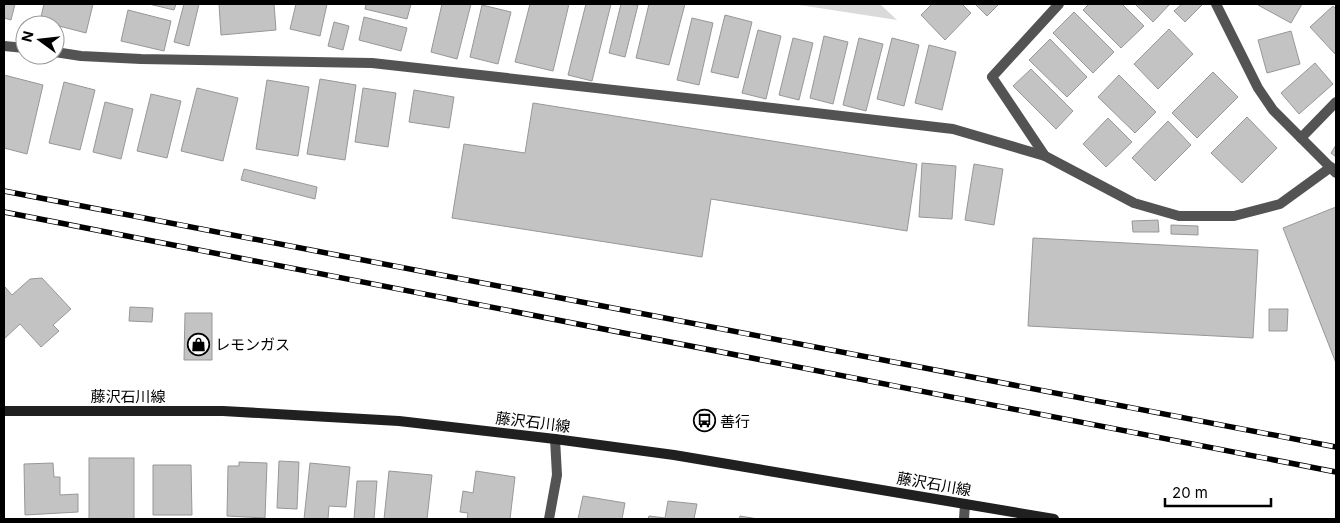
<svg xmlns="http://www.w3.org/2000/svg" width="1340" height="523" viewBox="0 0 1340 523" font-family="Inter,'Noto Sans JP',sans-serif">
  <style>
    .green { fill: #dadada }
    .building { fill: #c3c3c3; stroke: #979797 }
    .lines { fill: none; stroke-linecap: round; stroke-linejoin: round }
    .street { stroke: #535353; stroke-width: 10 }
    .secondary { stroke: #202020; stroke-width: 10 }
    .rail-casing { stroke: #000; stroke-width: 5.5 }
    .rail { stroke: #fff; stroke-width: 4; stroke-dasharray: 11; stroke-linecap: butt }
    .labels { text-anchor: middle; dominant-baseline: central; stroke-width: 4; stroke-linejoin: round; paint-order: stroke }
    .poi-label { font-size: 15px; fill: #000; stroke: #fff; text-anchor: start }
    .street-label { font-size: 15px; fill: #000; stroke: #fff }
  </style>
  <rect width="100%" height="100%" fill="#fff"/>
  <polygon class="green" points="793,4 880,4 897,20"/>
  <g class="building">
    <polygon points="4,4 15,4 11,20 4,18"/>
    <polygon points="44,4 93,4 86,33 40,21"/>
    <polygon points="149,4 176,4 174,10"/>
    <polygon points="184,4 199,4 189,46 174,42"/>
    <polygon points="219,4 274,4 276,30 221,35"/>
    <polygon points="296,4 327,4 320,36 290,29"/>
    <polygon points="366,4 411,4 407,19 365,9"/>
    <polygon points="442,4 471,4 457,59 431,52"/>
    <polygon points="530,4 569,4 553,71 515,62"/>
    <polygon points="586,4 611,4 592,81 568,75"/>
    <polygon points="621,4 638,5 625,57 609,53"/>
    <polygon points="649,4 685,4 669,65 636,58"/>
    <polygon points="932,4 962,4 971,13 945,40 921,15"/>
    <polygon points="975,4 999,4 987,16"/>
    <polygon points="1089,4 1122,4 1144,26 1121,48 1083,10"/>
    <polygon points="1135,4 1170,4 1153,22"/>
    <polygon points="1182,4 1203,4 1185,22 1174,11"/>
    <polygon points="1259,4 1302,4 1291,23 1258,5"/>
    <polygon points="482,5 511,12 498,64 470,57"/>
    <polygon points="1333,6 1336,9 1336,55 1310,27"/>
    <polygon points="128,10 171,21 164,51 121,41"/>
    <polygon points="1074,12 1114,52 1093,73 1053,33"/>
    <polygon points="725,15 752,22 738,78 711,72"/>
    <polygon points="364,17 407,28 401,51 359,40"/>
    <polygon points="692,18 713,23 699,85 677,80"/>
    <polygon points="334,22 349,26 343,50 328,46"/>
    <polygon points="1169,29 1193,54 1158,89 1134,64"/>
    <polygon points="758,30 781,36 766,99 742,93"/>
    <polygon points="1291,31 1300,64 1267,73 1258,40"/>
    <polygon points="824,36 848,42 833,104 810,98"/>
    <polygon points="793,38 813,43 799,100 779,95"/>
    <polygon points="859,38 883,44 866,111 843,105"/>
    <polygon points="892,38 919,45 904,106 877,99"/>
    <polygon points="1050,39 1087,77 1067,97 1029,60"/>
    <polygon points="929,45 956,52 942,110 915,103"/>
    <polygon points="1315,63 1333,84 1299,114 1281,93"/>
    <polygon points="1031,69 1073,111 1056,129 1013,86"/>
    <polygon points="1213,72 1238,97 1197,138 1172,113"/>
    <polygon points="4,75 43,85 27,154 4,148"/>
    <polygon points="1119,75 1156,112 1135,133 1098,97"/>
    <polygon points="320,79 356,85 345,160 307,154"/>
    <polygon points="267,80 309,87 298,156 256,149"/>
    <polygon points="64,82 95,90 80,150 49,143"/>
    <polygon points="197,88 238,98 223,161 181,151"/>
    <polygon points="363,88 396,93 388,147 355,142"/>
    <polygon points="414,90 454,97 449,128 409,122"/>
    <polygon points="151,94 181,101 167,158 137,151"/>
    <polygon points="105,102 133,109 121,159 93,152"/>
    <polygon points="533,103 917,164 907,231 711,199 702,257 452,218 464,144 525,153"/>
    <polygon points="1247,117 1277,148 1242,183 1211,153"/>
    <polygon points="1108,118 1132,142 1106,167 1083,144"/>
    <polygon points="1168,121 1191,145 1155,181 1132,158"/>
    <polygon points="1336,145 1336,157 1331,153"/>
    <polygon points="922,163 956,166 952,219 919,217"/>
    <polygon points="974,164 1003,169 994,225 965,220"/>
    <polygon points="244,169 317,187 315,199 241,180"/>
    <polygon points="1336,207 1336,363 1283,228"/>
    <polygon points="1158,220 1159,232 1133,232 1132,221"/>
    <polygon points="1171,225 1198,226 1198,235 1171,234"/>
    <polygon points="1033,238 1258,250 1253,338 1028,326"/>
    <polygon points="42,278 71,309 53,325 59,331 41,347 20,324 4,339 4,288 5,287 12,295 30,279"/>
    <polygon points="130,307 153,308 152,322 129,321"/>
    <polygon points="1269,309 1288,309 1287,331 1269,331"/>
    <polygon points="185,313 212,313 212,360 184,360"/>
    <rect x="89" y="458" width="45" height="61"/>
    <polygon points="279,461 299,462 297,509 277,508"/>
    <polygon points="239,462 267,463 265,518 227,516 228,466 239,466"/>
    <polygon points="53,463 54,477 60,477 60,495 78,494 78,512 25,515 24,464"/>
    <polygon points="310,463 350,467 346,507 329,506 328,519 304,519"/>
    <polygon points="153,465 191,465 192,515 153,515"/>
    <polygon points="389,471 432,475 427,519 384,519"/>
    <polygon points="476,471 515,477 510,519 467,519 468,513 460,512 463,491 473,493"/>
    <polygon points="357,481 377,481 374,519 354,519"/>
    <polygon points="583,496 625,503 622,519 578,519"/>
    <polygon points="668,501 697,504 694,519 648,519 649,516 665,518"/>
    <polygon points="740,516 758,519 739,519"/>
  </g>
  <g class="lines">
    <g class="street">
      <polyline points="1216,4 1258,88 1273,110 1336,173"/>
      <polyline points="4,46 25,48"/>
      <polyline points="55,52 81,56 141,59 372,63 704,100 953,129 1045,156 1134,203 1179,216 1234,216 1280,204 1331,167"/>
      <polyline points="1301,138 1336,102"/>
      <polyline points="1045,156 992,77 1059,4"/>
      <polyline points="549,519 557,475 555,439"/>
      <polyline points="964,519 965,504"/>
    </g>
    <polyline class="secondary" points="4,411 223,411 399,421 555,439 674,455 1054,519"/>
    <defs>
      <g id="rail">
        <polyline points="4,191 1336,447"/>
        <polyline points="4,212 1336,472"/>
      </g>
    </defs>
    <use href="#rail" class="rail-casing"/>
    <use href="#rail" class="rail"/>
  </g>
  <defs>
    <symbol id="shop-ring" viewBox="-11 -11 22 22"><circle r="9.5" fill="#fff" stroke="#000" stroke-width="1.5"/><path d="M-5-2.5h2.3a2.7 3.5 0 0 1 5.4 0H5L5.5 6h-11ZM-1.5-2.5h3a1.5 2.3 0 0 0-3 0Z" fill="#000"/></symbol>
    <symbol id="bus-ring" viewBox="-11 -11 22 22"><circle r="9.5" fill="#fff" stroke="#000" stroke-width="1.5"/><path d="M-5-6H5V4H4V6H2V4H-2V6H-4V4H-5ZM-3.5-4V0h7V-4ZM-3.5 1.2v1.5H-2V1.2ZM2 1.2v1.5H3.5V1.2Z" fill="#000"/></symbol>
  </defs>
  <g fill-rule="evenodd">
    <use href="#shop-ring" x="186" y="332" width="25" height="25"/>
    <use href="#bus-ring" x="692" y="408" width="25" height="25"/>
  </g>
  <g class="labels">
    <g class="poi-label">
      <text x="215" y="344">レモンガス</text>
      <text x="720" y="421">善行</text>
    </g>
    <g class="street-label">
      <text x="128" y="396">藤沢石川線</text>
      <text transform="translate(533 422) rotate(7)">藤沢石川線</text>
      <text transform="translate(934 484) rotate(10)">藤沢石川線</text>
    </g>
  </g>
  <rect width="1340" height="523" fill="none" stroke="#000000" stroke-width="10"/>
  <g transform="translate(40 40) rotate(285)"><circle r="24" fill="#ffffff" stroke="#999999"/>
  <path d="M0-4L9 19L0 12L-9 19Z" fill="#000000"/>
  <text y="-8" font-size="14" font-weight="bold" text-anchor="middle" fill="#000000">N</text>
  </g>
  <path d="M1165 498v8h106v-8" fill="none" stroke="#000000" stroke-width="2.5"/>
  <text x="1172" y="498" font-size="15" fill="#000000" stroke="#ffffff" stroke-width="4" paint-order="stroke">20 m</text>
</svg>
